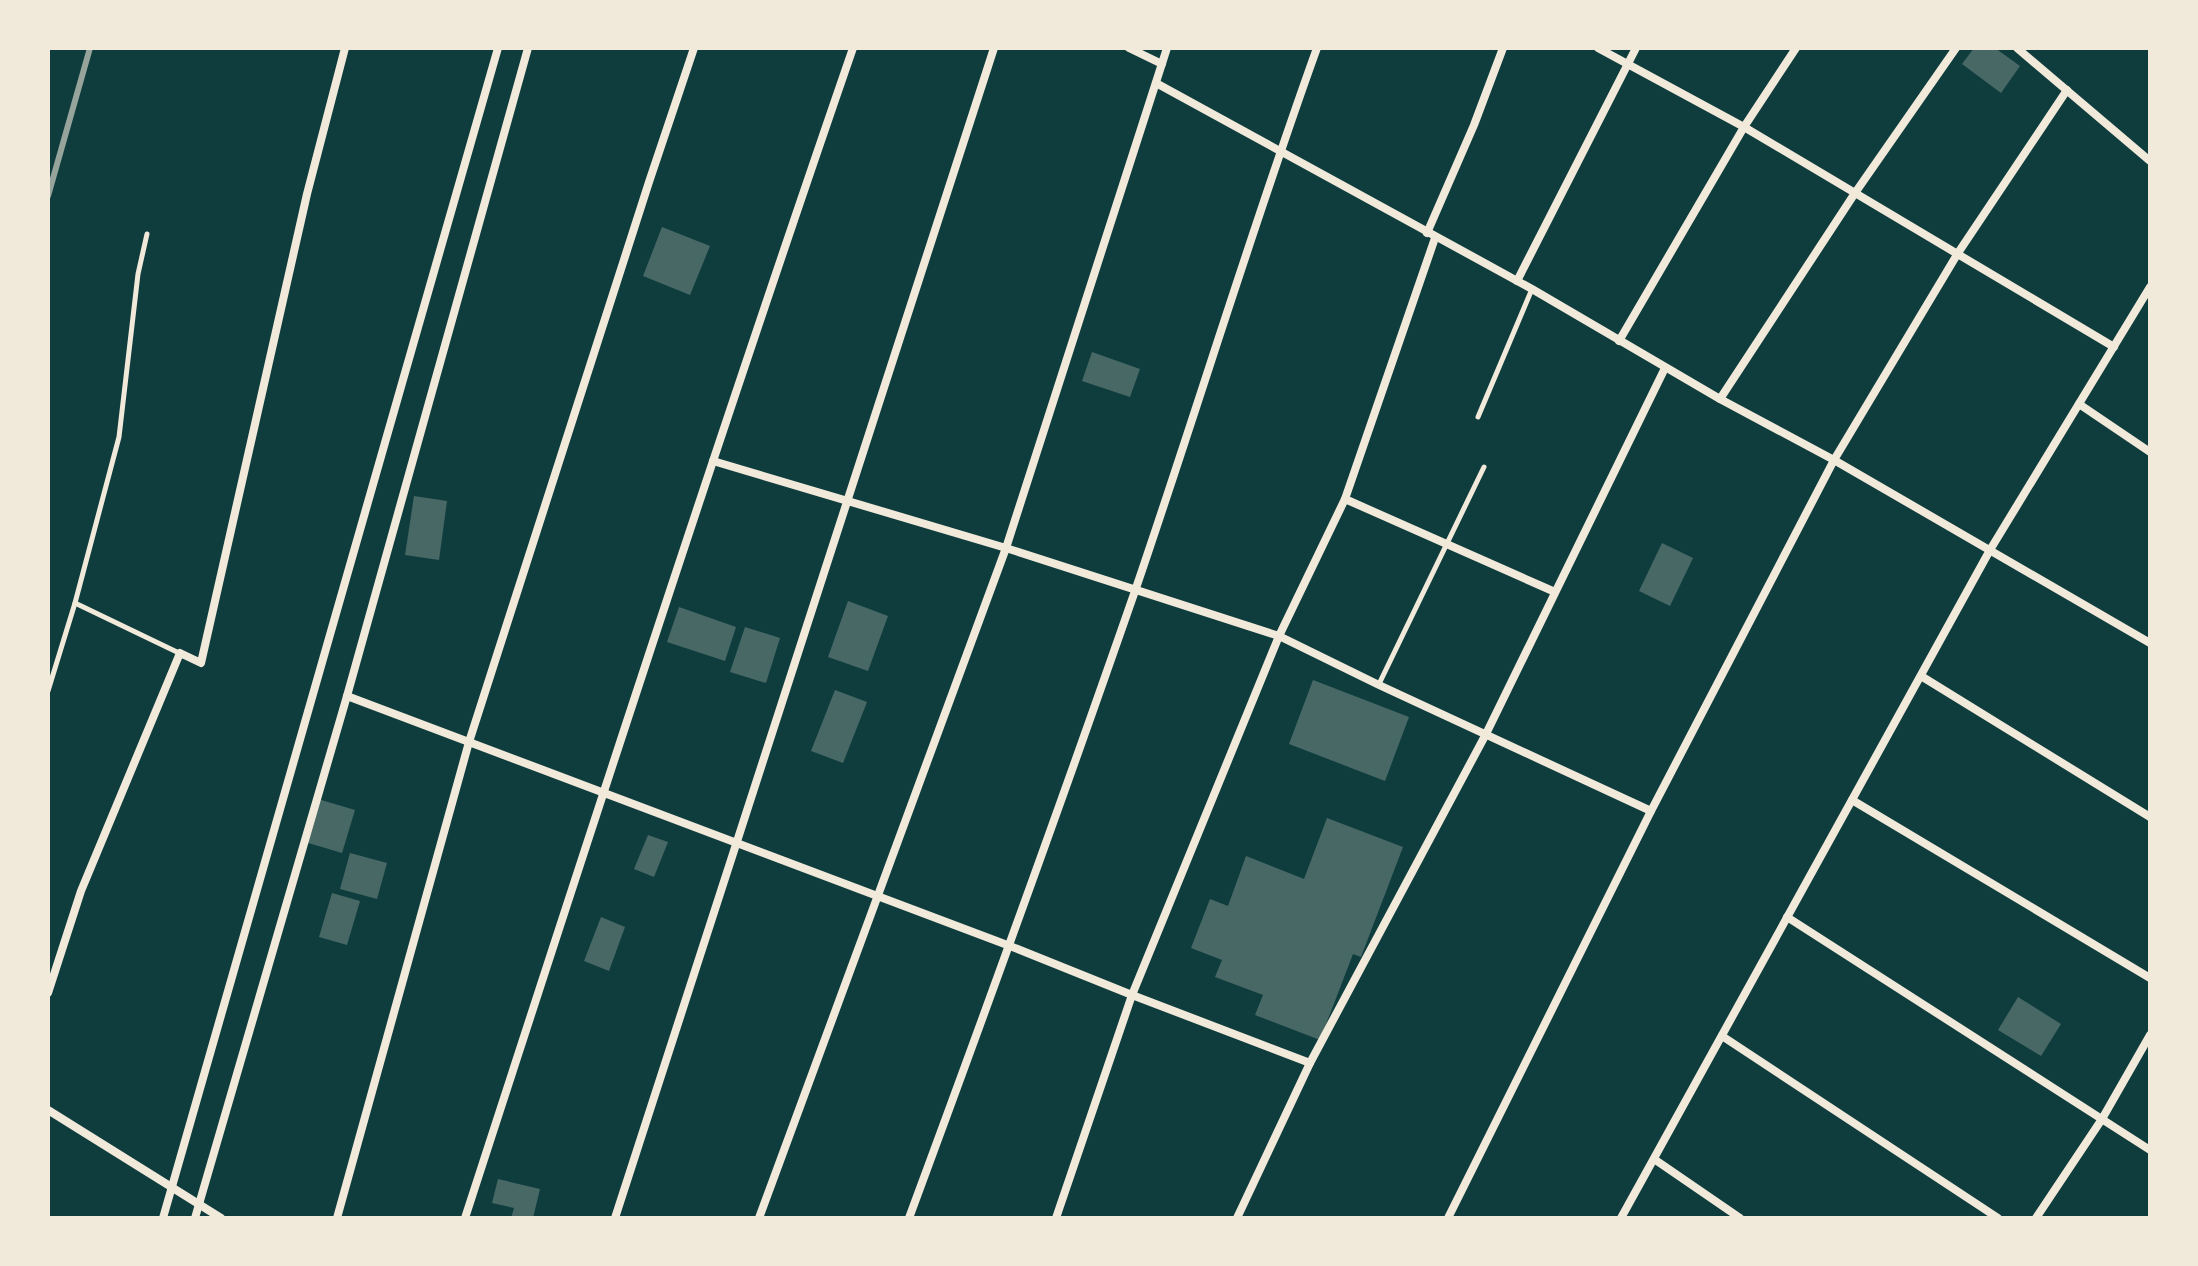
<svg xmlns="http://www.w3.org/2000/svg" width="2198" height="1266" viewBox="0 0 2198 1266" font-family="'Nunito Sans',sans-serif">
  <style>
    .building { fill: #486865 }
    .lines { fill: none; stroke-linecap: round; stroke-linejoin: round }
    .service { stroke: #f1e9da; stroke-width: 5 }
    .minor { stroke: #f1e9da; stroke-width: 8 }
    .rail { stroke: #97a49c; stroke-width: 6 }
  </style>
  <rect width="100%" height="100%" fill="#0f3d3e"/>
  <g class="building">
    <polygon points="1974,48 1995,48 2020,66 2001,93 1962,64"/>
    <polygon points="662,227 710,246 690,295 643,276"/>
    <polygon points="1092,352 1140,369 1130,397 1082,381"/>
    <polygon points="414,496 447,501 439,560 405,555"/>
    <polygon points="1662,543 1693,558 1670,606 1639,591"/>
    <polygon points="848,601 888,616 868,671 828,657"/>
    <polygon points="679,607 736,627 725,661 667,642"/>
    <polygon points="745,627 780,638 766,683 730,672"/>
    <polygon points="1313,680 1409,717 1385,781 1289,744"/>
    <polygon points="835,690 867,702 843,763 811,751"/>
    <polygon points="318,799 355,810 342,853 305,842"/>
    <polygon points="1327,818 1403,847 1361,957 1353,954 1320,1040 1255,1015 1263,995 1215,977 1222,960 1191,948 1210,899 1228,906 1246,856 1304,879"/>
    <polygon points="648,835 668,842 654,877 634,869"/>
    <polygon points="350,853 387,863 377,899 340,889"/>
    <polygon points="332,893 360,901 347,945 319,937"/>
    <polygon points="601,917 625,927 609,971 584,961"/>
    <polygon points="2018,997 2061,1024 2041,1056 1998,1030"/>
    <polygon points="498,1179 540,1189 533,1218 511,1218 514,1208 492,1203"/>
  </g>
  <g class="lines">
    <g class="service">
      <polyline points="1478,417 1532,289"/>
      <polyline points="75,603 179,653"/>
      <polyline points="1379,684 1484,467"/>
      <polyline points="48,691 75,603 119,437 138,274 147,234"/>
    </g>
    <g class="minor">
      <polyline points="1129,48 1162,64"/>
      <polyline points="1598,48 1744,127 2114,347"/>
      <polyline points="2017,48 2150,161"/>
      <polyline points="1156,83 1532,289 1720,399 1834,460 2150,643"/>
      <polyline points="1427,233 1474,125 1503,48"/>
      <polyline points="1517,281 1636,48"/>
      <polyline points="1619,341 1744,127 1796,48"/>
      <polyline points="1720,399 1855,193 1956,48"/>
      <polyline points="2079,404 2150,452"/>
      <polyline points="713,461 1006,548 1279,636 1379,685 1651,811"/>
      <polyline points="1345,499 1555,592"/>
      <polyline points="1921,676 2150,817"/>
      <polyline points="347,696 1010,946 1132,995 1310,1063"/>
      <polyline points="1852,800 2150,978"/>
      <polyline points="1787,917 2150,1150"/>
      <polyline points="48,993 81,891 180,653 201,663 307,194 345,48"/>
      <polyline points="1722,1036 1998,1218"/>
      <polyline points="48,1110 221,1218"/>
      <polyline points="1654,1159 1740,1218"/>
      <polyline points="163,1218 498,48"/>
      <polyline points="195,1218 347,696 528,48"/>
      <polyline points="337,1218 469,742 649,182 694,48"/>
      <path d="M465,1218C592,827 719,436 853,48"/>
      <polyline points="615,1218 994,48"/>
      <polyline points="759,1218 1006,548 1167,48"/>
      <path d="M909,1218C986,1010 1062,801 1135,591C1197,410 1252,228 1317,48"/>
      <polyline points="1056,1218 1132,995 1279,636 1345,499 1435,238"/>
      <polyline points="1237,1218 1310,1063 1486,734 1665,368"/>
      <polyline points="1448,1218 1651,811 1834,460 1958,253 2067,90"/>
      <polyline points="1621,1218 1990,550 2150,287"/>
      <polyline points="2036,1218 2102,1119 2150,1035"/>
    </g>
    <polyline class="rail" points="48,196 90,48"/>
  </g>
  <rect width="2198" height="1266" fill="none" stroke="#f1e9da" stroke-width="100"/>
</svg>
